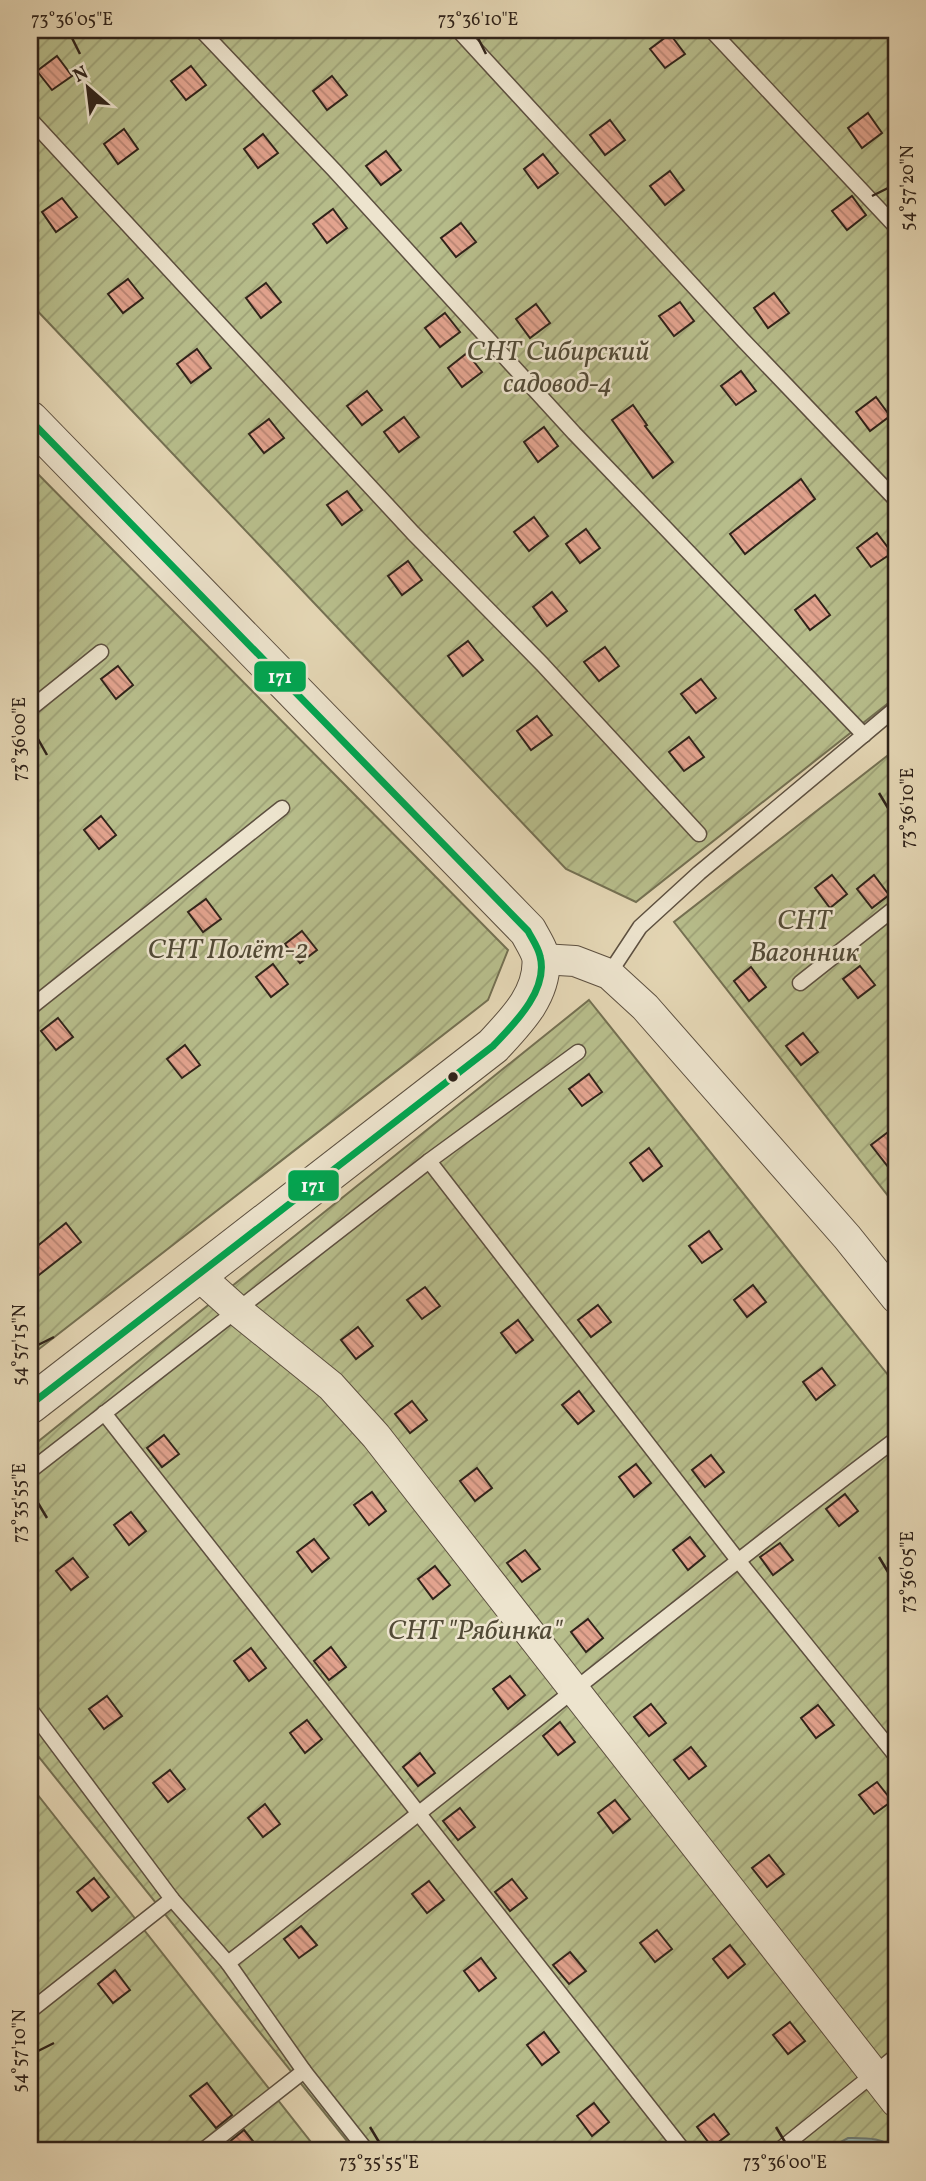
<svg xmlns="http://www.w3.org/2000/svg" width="926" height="2181" viewBox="0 0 926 2181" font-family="Vollkorn,serif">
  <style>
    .garden { fill: url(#garden-furrows); stroke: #747052; stroke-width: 2 }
    .water { fill: #97b8b4; stroke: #6e7c76; stroke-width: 2 }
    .building { fill: url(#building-back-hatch); stroke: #30231a; stroke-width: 2 }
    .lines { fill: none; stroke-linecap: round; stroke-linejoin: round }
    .service-casing { stroke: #5d5040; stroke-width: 17 }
    .minor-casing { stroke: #5d5040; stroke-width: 32 }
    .tertiary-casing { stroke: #5d5040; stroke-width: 39 }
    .service { stroke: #ede4ce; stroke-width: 14 }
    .minor { stroke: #ede4ce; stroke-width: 30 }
    .tertiary { stroke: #ede4ce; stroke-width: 37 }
    .bus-1-casing { stroke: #ede4ce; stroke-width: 12 }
    .bus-1 { stroke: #00a651; stroke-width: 7 }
    .ticks { fill: none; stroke: #30231a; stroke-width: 2.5 }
    .bus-dot { fill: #30231a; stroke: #ede4ce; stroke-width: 2.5 }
    .labels { text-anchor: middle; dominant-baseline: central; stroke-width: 5; stroke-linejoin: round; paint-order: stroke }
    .park-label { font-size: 28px; font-style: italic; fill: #524a36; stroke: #ede4ce }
    .line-badge { stroke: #ede4ce; stroke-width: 2.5 }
    .badge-label { font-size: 19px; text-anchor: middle; font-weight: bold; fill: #fff }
    .neatline { fill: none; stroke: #30231a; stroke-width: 2.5 }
    .ticks-label { font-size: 18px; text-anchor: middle; fill: #30231a }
  </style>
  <defs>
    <pattern id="garden-furrows" width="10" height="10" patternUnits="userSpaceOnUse" patternTransform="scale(1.75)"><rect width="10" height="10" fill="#b7bd8b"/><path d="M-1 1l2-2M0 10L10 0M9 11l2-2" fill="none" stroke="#9ea277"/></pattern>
    <pattern id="building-back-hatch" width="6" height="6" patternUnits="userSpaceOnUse" patternTransform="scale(1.75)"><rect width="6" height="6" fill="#e2a38e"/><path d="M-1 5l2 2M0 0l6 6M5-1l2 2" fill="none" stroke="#b88473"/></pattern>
  </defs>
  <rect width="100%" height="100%" fill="#e4d6b4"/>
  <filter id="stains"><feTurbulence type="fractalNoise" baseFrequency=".00286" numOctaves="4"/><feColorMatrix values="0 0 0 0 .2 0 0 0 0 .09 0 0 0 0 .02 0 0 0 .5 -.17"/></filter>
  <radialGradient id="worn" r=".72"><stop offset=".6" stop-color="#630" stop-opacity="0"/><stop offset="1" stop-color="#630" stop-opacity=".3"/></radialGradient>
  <g class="garden">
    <polygon points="30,30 896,30 896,697 636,902 566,869 30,303"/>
    <polygon points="30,466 508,950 488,1000 30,1356"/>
    <polygon points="896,749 896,1206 674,922"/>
    <polygon points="589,1000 896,1385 896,2151 355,2151 30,1746 30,1448"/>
    <polygon points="30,1785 318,2151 30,2151"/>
  </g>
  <path class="water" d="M848,2138C865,2138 885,2137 896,2151H824Z"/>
  <g class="building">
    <polygon points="670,34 685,54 665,68 650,49"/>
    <polygon points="57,56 72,76 52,90 37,71"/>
    <polygon points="191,66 206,85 186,100 171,81"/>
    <polygon points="332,76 347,95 327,110 313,91"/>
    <polygon points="868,113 882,133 862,148 848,128"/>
    <polygon points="610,120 625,140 605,155 590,135"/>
    <polygon points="124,129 138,149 118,164 104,144"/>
    <polygon points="263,134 278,153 258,168 244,149"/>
    <polygon points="386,151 401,170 381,185 366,166"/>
    <polygon points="543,154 558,173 538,188 524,169"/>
    <polygon points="670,171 684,190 665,205 650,186"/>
    <polygon points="852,196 866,215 847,230 832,211"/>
    <polygon points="62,198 77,217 56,232 42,212"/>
    <polygon points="333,209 347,228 327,243 313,224"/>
    <polygon points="461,223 476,242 456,257 441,238"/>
    <polygon points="128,279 143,298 123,313 108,294"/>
    <polygon points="266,283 281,302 261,318 246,298"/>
    <polygon points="774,293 789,313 768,328 754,308"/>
    <polygon points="680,302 694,321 674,336 659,316"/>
    <polygon points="536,304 550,323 530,338 516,319"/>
    <polygon points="445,313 460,332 440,347 425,328"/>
    <polygon points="197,349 211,368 191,383 177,364"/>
    <polygon points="467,353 482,372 462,387 448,368"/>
    <polygon points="741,371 756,391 736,405 721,386"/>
    <polygon points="367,391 382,410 362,425 347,406"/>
    <polygon points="876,397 890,416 870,431 856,412"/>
    <polygon points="633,405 647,425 645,426 673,462 653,478 612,420"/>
    <polygon points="404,417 419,437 399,452 384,432"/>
    <polygon points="269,419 284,438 264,453 249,434"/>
    <polygon points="544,427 558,446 538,462 524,442"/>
    <polygon points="801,479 815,499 745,554 730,534"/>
    <polygon points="347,491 362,510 342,525 327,505"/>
    <polygon points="534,517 548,536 529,551 514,532"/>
    <polygon points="586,529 600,548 580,563 566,544"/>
    <polygon points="877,533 892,553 871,567 857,548"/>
    <polygon points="408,561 422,580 402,595 388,576"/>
    <polygon points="552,592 567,611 547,626 533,607"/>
    <polygon points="815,595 830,615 810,630 795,610"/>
    <polygon points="468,641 483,660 463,676 448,656"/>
    <polygon points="605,647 619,666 599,681 584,662"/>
    <polygon points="118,666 133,685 116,699 101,679"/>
    <polygon points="701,679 716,698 696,713 681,694"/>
    <polygon points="537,716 552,735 531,750 517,731"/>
    <polygon points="689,737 704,757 684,771 669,752"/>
    <polygon points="101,816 116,835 99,849 84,830"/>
    <polygon points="832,875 847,894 830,908 815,888"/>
    <polygon points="874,875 889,895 872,908 857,889"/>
    <polygon points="206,899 221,919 203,932 188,912"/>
    <polygon points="302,931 317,950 300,963 285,944"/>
    <polygon points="273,964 288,984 271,997 256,977"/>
    <polygon points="860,966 875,985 858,998 843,979"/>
    <polygon points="751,967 766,987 749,1001 734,981"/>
    <polygon points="58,1018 73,1037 56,1050 41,1031"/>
    <polygon points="803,1033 818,1052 801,1065 786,1046"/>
    <polygon points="185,1045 200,1065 182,1078 167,1059"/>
    <polygon points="589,1074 602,1092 582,1106 569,1089"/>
    <polygon points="896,1126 896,1177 871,1145"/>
    <polygon points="649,1148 662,1166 643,1181 630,1163"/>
    <polygon points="66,1223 81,1242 30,1282 30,1252"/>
    <polygon points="709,1231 722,1249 702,1263 689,1246"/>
    <polygon points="753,1285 766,1302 747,1317 734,1300"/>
    <polygon points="425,1287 440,1306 422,1319 407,1300"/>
    <polygon points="598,1305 611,1322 591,1337 578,1320"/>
    <polygon points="518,1320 533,1340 516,1353 501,1333"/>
    <polygon points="358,1327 373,1346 356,1359 341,1340"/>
    <polygon points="822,1368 835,1385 816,1400 803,1382"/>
    <polygon points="579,1391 594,1411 578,1424 562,1405"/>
    <polygon points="412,1401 427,1420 410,1433 395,1414"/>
    <polygon points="164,1435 179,1454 162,1467 147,1448"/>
    <polygon points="711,1455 724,1472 705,1487 692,1470"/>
    <polygon points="636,1464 651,1483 634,1497 619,1477"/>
    <polygon points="477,1468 492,1488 475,1501 460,1481"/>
    <polygon points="372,1492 386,1511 369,1525 354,1505"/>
    <polygon points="845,1494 858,1511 839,1526 826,1509"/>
    <polygon points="131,1512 146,1531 129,1545 114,1525"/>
    <polygon points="690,1537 705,1556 688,1570 673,1550"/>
    <polygon points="314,1539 329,1558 312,1572 297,1552"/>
    <polygon points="780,1543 793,1560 773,1575 760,1557"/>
    <polygon points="525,1550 540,1569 522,1582 507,1563"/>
    <polygon points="73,1558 88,1577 71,1590 56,1571"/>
    <polygon points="435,1566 450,1585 433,1599 418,1579"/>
    <polygon points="588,1619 603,1638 586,1652 571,1632"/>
    <polygon points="331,1647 346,1667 329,1680 314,1661"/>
    <polygon points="251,1648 266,1668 249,1681 234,1661"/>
    <polygon points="510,1676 525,1695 508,1709 493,1689"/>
    <polygon points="107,1696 122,1716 104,1729 89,1709"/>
    <polygon points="651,1704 666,1723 649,1736 634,1717"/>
    <polygon points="818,1705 834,1725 816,1738 801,1718"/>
    <polygon points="307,1720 322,1739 305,1753 290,1733"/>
    <polygon points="560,1722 575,1742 558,1755 543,1736"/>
    <polygon points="691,1747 706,1766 689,1779 674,1760"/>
    <polygon points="420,1753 435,1773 418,1786 403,1767"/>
    <polygon points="170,1770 185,1789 168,1802 153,1783"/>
    <polygon points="877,1782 892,1801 874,1814 859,1795"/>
    <polygon points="615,1800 630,1819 613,1833 598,1813"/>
    <polygon points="265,1804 280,1824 263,1837 248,1818"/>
    <polygon points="460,1808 475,1827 458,1840 443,1821"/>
    <polygon points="769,1855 784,1874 767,1887 752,1868"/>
    <polygon points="94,1878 109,1897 92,1911 77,1892"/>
    <polygon points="512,1879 527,1898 510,1911 495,1892"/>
    <polygon points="429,1881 444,1900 427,1913 412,1894"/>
    <polygon points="301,1926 317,1945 299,1958 284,1939"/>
    <polygon points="657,1930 672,1949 655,1962 640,1943"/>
    <polygon points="730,1945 745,1964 728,1978 713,1959"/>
    <polygon points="570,1952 586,1971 569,1984 553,1965"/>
    <polygon points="481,1958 496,1978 479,1991 464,1971"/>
    <polygon points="115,1970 130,1990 113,2003 98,1984"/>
    <polygon points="790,2022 805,2041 788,2054 773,2035"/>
    <polygon points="544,2032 559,2052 542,2065 527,2045"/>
    <polygon points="207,2083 232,2115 216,2128 190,2096"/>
    <polygon points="594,2103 609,2122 592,2136 577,2116"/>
    <polygon points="714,2114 729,2134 712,2147 697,2127"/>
    <polygon points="244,2130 261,2151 235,2151 228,2143"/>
  </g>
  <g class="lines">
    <defs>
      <g id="service">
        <polyline points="201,30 334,170 574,433 864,735"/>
        <polyline points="458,30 742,339 896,500"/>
        <polyline points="711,30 896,227"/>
        <polyline points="30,119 413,533 542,664 699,834"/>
        <polyline points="30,709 101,652"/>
        <polyline points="609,974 640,927 699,873 896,708"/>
        <polyline points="800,983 896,907"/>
        <polyline points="30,1008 282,808"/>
        <polyline points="429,1161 737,1559 896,1756"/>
        <polyline points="104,1413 684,2151"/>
        <polyline points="30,1471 429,1161 578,1052"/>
        <polyline points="30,1709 172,1899 228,1963 304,2071 367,2151"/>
        <path d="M228,1963C452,1790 670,1610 896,1439"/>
        <polyline points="30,2011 172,1899"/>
        <polyline points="202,2151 304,2071"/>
        <polyline points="778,2151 896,2056"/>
      </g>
      <g id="minor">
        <polyline points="542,959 575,961 609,974 645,1007 847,1237 896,1298"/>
        <polyline points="197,1274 237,1310 331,1386 376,1436 896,2102"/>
      </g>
      <path id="tertiary" d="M30,420L528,931C532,939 541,952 541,961C542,996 515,1022 493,1046L30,1405"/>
    </defs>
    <use href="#service" class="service-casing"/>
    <use href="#minor" class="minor-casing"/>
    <use href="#tertiary" class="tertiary-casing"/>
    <use href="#service" class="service"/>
    <use href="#minor" class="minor"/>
    <use href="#tertiary" class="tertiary"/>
    <defs>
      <path id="bus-1" d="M30,420L528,931C532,939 538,947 540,956C549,990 514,1024 493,1046L30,1405"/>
    </defs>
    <use href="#bus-1" class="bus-1-casing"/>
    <use href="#bus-1" class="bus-1"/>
  </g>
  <path class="ticks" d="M72,38L80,54M478,38L486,54M872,196L888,188M38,739L47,755M879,793L888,808M38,1345L54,1337M38,1503L47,1518M879,1557L888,1572M38,2051L54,2043M370,2127L379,2142M776,2127L785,2142"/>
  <circle class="bus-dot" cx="453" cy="1077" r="6"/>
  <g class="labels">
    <g class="park-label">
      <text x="558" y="352">СНТ Сибирский<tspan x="558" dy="32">садовод-4</tspan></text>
      <text x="804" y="921">СНТ<tspan x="804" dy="32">Вагонник</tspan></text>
      <text x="228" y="950">СНТ Полёт-2</text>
      <text x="475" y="1631">СНТ "Рябинка"</text>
    </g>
  </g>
  <g class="line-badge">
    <rect x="253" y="660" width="54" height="33" rx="7" fill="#00a651"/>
    <rect x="287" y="1169" width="53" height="33" rx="7" fill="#00a651"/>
  </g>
  <g class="badge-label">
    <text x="280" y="683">171</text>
    <text x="313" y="1192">171</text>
  </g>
  <rect width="926" height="2181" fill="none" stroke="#e4d6b4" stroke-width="77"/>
  <g transform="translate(88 88) rotate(332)" stroke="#ede4ce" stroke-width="5" paint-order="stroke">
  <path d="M0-5L12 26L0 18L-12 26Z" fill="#30231a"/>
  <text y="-10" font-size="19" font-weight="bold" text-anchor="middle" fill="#30231a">N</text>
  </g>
  <rect x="38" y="38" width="850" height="2104" class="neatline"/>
  <g class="ticks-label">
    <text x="72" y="25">73°36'05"E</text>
    <text x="478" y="25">73°36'10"E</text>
    <text transform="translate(907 188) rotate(-90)" y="6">54°57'20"N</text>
    <text transform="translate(19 739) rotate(-90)" y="6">73°36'00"E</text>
    <text transform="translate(907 808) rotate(-90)" y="6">73°36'10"E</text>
    <text transform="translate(19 1345) rotate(-90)" y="6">54°57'15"N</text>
    <text transform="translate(19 1503) rotate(-90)" y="6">73°35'55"E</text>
    <text transform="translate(907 1572) rotate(-90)" y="6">73°36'05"E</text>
    <text transform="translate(19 2051) rotate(-90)" y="6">54°57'10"N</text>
    <text x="379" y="2168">73°35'55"E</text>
    <text x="785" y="2168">73°36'00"E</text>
  </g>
  <rect width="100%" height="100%" filter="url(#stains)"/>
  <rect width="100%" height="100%" fill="url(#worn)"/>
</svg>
